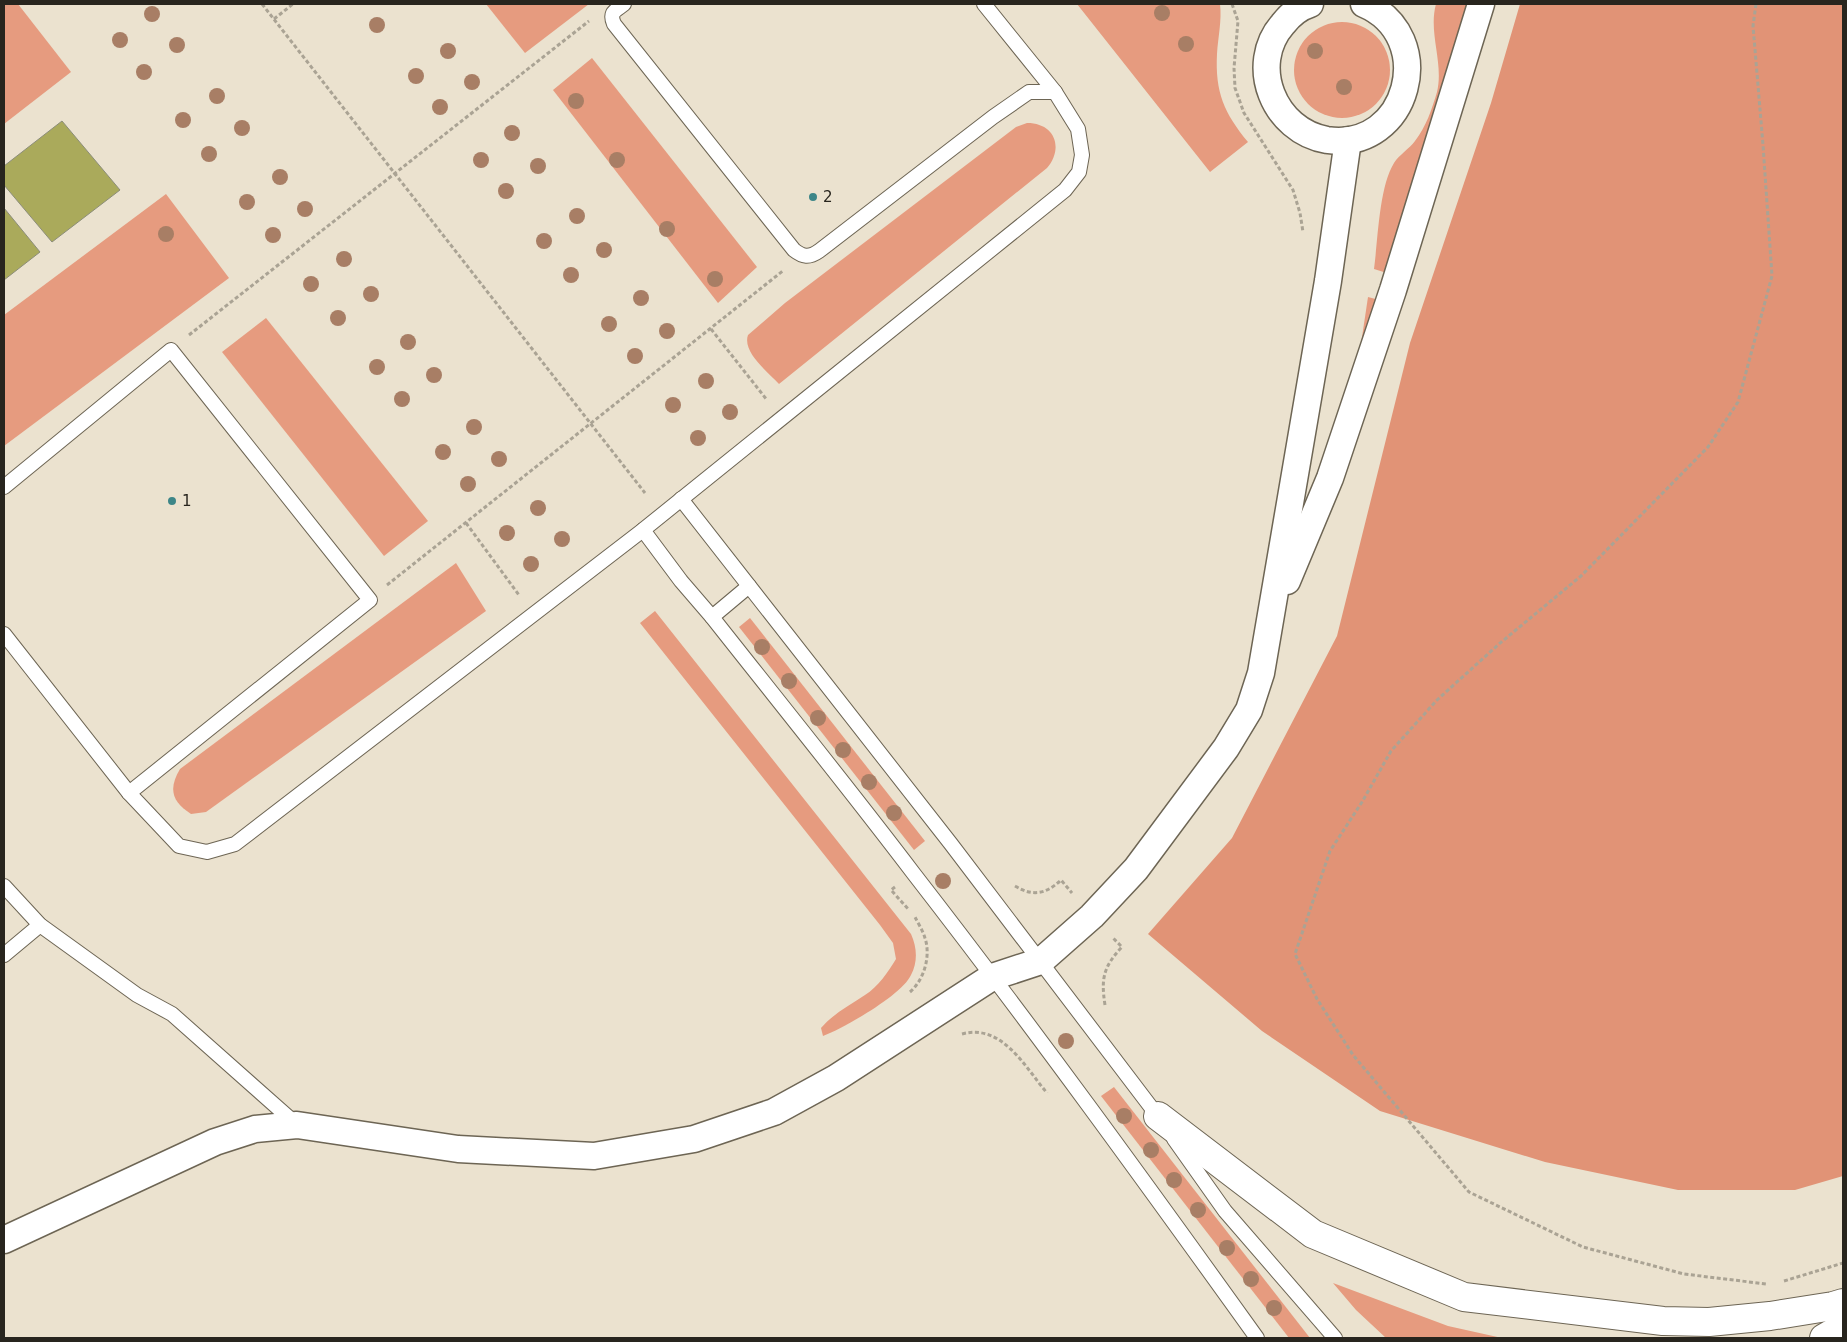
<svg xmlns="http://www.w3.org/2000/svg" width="1847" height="1342" viewBox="0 0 1847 1342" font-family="'DejaVu Sans',sans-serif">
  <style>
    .green { fill: #e69b7f }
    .forest { fill: #e19376 }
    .building { fill: #aaaa5b; stroke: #8c8d7a }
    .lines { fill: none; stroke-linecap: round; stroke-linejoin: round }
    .lane-casing { stroke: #6d6554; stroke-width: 16 }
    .street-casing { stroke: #6d6554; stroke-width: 29 }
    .secondary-casing { stroke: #6d6554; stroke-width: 30 }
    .path { stroke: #aaa394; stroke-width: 3; stroke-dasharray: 4 2.5; stroke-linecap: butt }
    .lane { stroke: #fff; stroke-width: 14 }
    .street { stroke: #fff; stroke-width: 26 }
    .secondary { stroke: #fff; stroke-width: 28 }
    .tree { fill: #a87e65 }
    .poi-dot { fill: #3d8688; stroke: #ebe2cf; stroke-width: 2 }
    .labels { text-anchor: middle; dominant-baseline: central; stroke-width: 4; stroke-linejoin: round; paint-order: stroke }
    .poi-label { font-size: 15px; fill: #28251e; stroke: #ebe2cf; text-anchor: start }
  </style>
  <rect width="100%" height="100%" fill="#ebe2cf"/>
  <g class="green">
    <polygon points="4,4 18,4 71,72 4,124"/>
    <polygon points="486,4 589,4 525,53"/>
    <path d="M1077,4H1220C1222,21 1218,37 1217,54C1215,92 1224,113 1248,142L1210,172Z"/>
    <path d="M1436,4H1470L1390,274L1374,269C1378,240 1379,187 1394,163C1399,155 1409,149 1415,141C1426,127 1432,109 1437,92C1444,63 1428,33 1436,4Z"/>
    <circle cx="1342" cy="70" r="48"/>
    <polygon points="592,58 757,267 718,303 553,90"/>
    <path d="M1027,123C1055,123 1064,148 1047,168L779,384C768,372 742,352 748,335L785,303L1016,127Z"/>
    <polygon points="166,194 229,278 4,446 4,315"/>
    <polygon points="1368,297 1383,301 1355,384"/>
    <polygon points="266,318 428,521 384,556 222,352"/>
    <path d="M456,563L486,611L206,812L191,814C172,802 168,789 180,769Z"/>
    <path d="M655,611L911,934C917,947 918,962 911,975C902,995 844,1028 823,1036L821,1028C834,1013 849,1006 865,995C878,987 888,972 896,959L893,943L880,925L640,623Z"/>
    <polygon points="750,618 925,841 914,850 739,627"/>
    <polygon points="1114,1087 1310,1338 1289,1338 1101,1096"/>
    <polygon points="1333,1283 1448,1326 1502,1338 1386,1338 1356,1310"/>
  </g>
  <polygon class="forest" points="1520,4 1843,4 1843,1176 1795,1190 1678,1190 1545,1162 1380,1111 1262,1031 1148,934 1232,838 1337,636 1410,343 1491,103"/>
  <g class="building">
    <polygon points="62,121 120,190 52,242 4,185 4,166"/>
    <polygon points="4,208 40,252 4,280"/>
  </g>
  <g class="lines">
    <defs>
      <g id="lane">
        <path d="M624,4C615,11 609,12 614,24L794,250C803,257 809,258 819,251L993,117L1029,92H1055"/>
        <polyline points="4,487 171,350 370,600 129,793"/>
        <polyline points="681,499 951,844 1160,1119"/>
        <path d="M643,530L681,581L712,617C779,702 848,787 914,874C1032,1026 1145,1182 1257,1338"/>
        <polyline points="712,617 749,586"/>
        <polyline points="4,634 129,793 179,846 207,852 235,844 643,530 1065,190 1079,172 1082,155 1078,129 1055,92 984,4"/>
        <polyline points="4,886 40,925 137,995 172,1014 296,1124"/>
        <polyline points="4,955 40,925"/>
        <polyline points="1174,1139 1225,1211 1335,1338"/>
      </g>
      <g id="street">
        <path d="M1310,4C1300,7 1290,15 1283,24C1247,65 1274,131 1327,140C1409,152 1439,36 1364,4"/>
        <polyline points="1287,581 1330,478 1393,290 1481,4"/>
        <polyline points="4,1240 215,1142 255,1129 297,1125 458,1149 594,1156 694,1139 774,1112 836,1078 992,977 1041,961 1092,916 1136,869 1226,748 1249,710 1261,673 1328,281 1348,140"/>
      </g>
      <g id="secondary">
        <polyline points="1158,1116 1313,1234 1464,1297 1663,1321 1709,1322 1770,1316 1833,1306 1843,1303"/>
        <polyline points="1824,1338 1843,1327"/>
      </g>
    </defs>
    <use href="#lane" class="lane-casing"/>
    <use href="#street" class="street-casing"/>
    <use href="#secondary" class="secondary-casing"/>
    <g class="path">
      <polyline points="262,4 645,493"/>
      <polyline points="1232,4 1238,21 1234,68 1235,88 1244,113 1293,190 1300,213 1303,232"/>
      <polyline points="1756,4 1753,26 1763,145 1772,276 1738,402 1708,447 1581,576 1499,644 1437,700 1391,751 1362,802 1330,851 1295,954 1317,999 1353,1055 1469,1192 1583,1247 1684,1274 1766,1284"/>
      <polyline points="274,19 293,4"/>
      <polyline points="711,329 767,400"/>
      <polyline points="189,335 589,21"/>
      <polyline points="466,523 519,595"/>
      <polyline points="387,585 784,270"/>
      <path d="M1015,886C1033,897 1046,894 1061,880L1072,893"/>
      <polyline points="895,887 891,890 909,910"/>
      <path d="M910,992C924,980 931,956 925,938C923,931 918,923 915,917"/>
      <path d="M1105,1005C1101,979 1103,967 1122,947L1112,937"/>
      <path d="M962,1034C1002,1023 1025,1067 1047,1093"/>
      <polyline points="1784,1281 1843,1263"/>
    </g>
    <use href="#lane" class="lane"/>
    <use href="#street" class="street"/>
    <use href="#secondary" class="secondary"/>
  </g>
  <g class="tree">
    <circle cx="1162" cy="13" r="8"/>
    <circle cx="152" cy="14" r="8"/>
    <circle cx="377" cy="25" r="8"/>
    <circle cx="120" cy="40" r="8"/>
    <circle cx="1186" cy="44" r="8"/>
    <circle cx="177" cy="45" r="8"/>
    <circle cx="448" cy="51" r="8"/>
    <circle cx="1315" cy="51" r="8"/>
    <circle cx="144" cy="72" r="8"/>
    <circle cx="416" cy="76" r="8"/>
    <circle cx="472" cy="82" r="8"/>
    <circle cx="1344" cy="87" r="8"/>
    <circle cx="217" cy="96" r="8"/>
    <circle cx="576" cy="101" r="8"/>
    <circle cx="440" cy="107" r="8"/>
    <circle cx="183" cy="120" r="8"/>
    <circle cx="242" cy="128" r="8"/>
    <circle cx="512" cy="133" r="8"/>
    <circle cx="209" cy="154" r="8"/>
    <circle cx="481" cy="160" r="8"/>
    <circle cx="617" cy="160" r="8"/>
    <circle cx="538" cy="166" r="8"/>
    <circle cx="280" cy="177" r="8"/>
    <circle cx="506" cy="191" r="8"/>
    <circle cx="247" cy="202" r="8"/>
    <circle cx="305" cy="209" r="8"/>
    <circle cx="577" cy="216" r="8"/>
    <circle cx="667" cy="229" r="8"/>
    <circle cx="166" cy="234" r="8"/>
    <circle cx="273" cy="235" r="8"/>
    <circle cx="544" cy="241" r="8"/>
    <circle cx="604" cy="250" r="8"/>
    <circle cx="344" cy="259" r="8"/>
    <circle cx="571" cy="275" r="8"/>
    <circle cx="715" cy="279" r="8"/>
    <circle cx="311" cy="284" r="8"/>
    <circle cx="371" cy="294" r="8"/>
    <circle cx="641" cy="298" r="8"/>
    <circle cx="338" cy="318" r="8"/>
    <circle cx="609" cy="324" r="8"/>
    <circle cx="667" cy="331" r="8"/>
    <circle cx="408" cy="342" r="8"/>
    <circle cx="635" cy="356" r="8"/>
    <circle cx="377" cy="367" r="8"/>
    <circle cx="434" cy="375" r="8"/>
    <circle cx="706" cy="381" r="8"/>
    <circle cx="402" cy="399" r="8"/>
    <circle cx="673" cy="405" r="8"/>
    <circle cx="730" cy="412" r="8"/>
    <circle cx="474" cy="427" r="8"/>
    <circle cx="698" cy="438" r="8"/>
    <circle cx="443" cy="452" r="8"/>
    <circle cx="499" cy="459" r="8"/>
    <circle cx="468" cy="484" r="8"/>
    <circle cx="538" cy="508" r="8"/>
    <circle cx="507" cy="533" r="8"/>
    <circle cx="562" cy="539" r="8"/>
    <circle cx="531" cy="564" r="8"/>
    <circle cx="762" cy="647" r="8"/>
    <circle cx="789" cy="681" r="8"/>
    <circle cx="818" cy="718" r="8"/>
    <circle cx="843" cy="750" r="8"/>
    <circle cx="869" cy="782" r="8"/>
    <circle cx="894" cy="813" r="8"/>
    <circle cx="943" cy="881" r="8"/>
    <circle cx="1066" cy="1041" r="8"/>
    <circle cx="1124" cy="1116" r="8"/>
    <circle cx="1151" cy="1150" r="8"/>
    <circle cx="1174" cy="1180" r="8"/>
    <circle cx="1198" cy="1210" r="8"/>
    <circle cx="1227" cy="1248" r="8"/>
    <circle cx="1251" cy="1279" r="8"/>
    <circle cx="1274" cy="1308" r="8"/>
  </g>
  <g class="poi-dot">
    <circle cx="813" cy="197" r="5"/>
    <circle cx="172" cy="501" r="5"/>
  </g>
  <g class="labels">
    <g class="poi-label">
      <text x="823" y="197">2</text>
      <text x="182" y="501">1</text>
    </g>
  </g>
  <rect width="1847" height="1342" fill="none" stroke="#28251e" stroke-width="10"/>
</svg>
